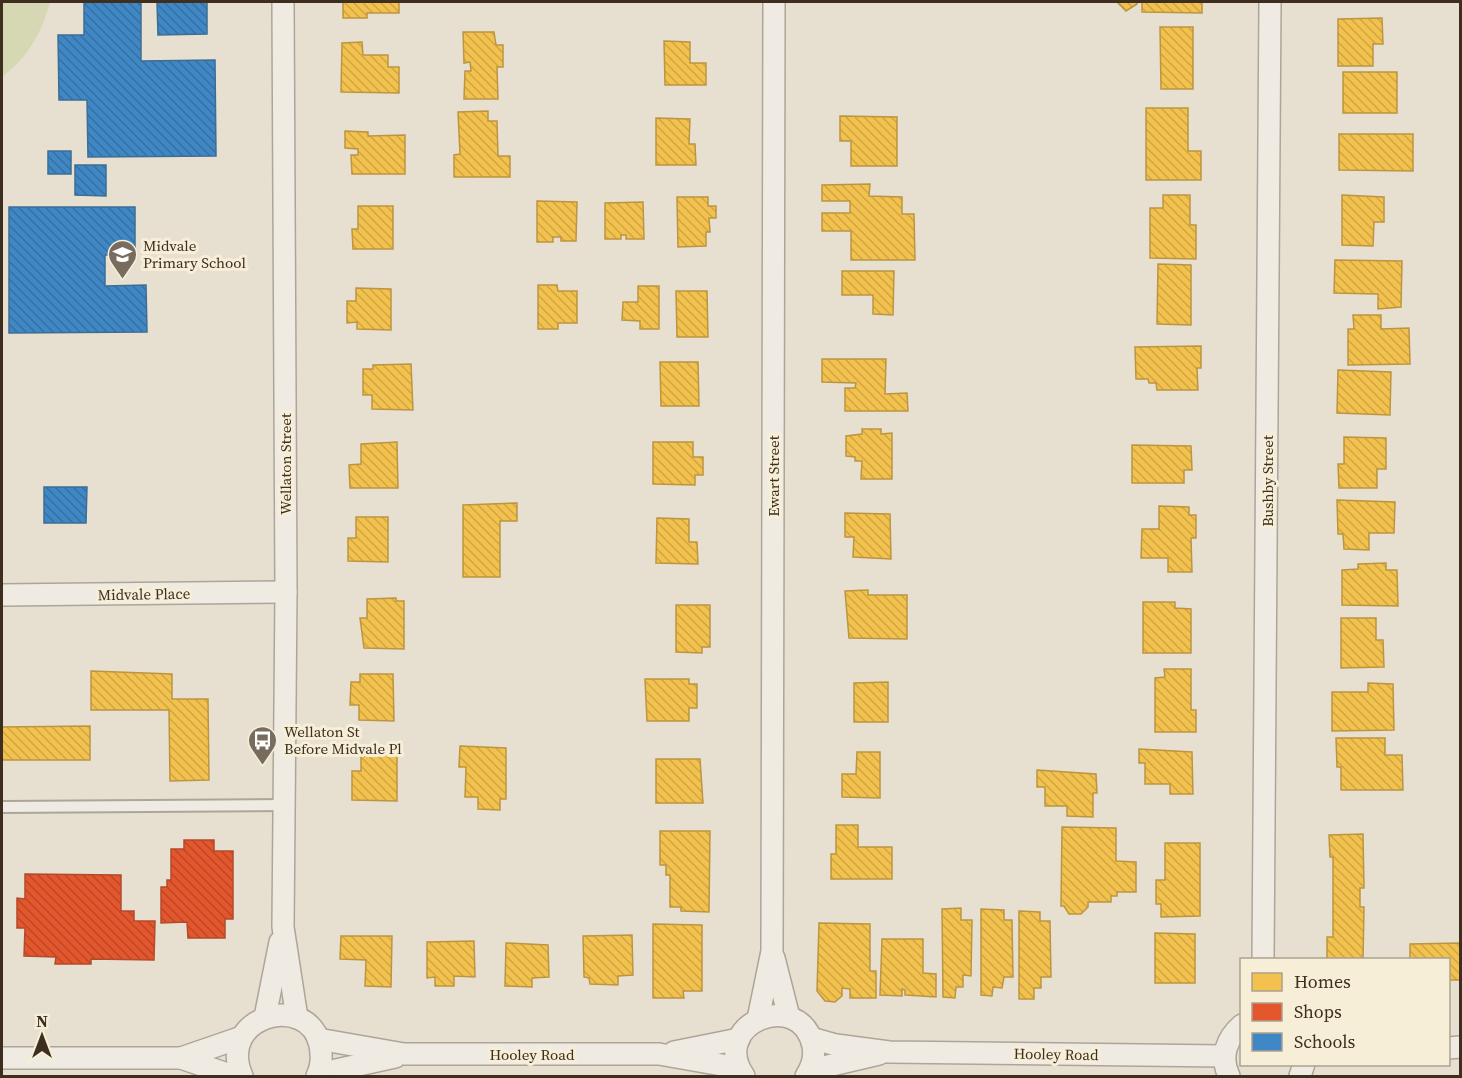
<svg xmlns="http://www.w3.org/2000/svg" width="1462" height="1078" viewBox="0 0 1462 1078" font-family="'Source Serif 4',serif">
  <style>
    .grass { fill: #d6d7b3 }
    .homes { fill: url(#homes-back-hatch); stroke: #bc9540; stroke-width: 1.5 }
    .shops { fill: url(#shops-back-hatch); stroke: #b24b2a; stroke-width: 1.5 }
    .schools { fill: url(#schools-back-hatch); stroke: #3e6d94; stroke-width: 1.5 }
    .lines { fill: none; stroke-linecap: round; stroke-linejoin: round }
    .lane-casing { stroke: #ada599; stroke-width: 14 }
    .street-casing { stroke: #ada599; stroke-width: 24 }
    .lane { stroke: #efebe3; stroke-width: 10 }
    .street { stroke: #efebe3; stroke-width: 21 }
    .labels { text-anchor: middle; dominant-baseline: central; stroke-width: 6; stroke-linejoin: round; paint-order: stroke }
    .poi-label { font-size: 15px; fill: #3d2e20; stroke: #f7eed8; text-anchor: start }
    .street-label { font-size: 15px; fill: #3d2e20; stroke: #f7eed8 }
  </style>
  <defs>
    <pattern id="homes-back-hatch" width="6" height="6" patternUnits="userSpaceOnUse" patternTransform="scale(1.5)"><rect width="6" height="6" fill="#f2c14e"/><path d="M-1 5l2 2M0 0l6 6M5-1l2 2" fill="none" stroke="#d0a644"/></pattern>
    <pattern id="shops-back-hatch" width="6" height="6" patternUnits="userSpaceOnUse" patternTransform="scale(1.5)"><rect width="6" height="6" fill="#e4572e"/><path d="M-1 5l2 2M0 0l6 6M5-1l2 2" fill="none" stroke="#ba4827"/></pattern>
    <pattern id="schools-back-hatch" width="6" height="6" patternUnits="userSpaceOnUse" patternTransform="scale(1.5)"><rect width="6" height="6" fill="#3f88c5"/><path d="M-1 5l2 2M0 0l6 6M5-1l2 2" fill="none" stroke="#3670a0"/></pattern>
  </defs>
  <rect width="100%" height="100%" fill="#e7e0d1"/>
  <path class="grass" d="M2,2H50C42,33 27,58 2,77Z"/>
  <g class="homes">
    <polygon points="343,2 399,2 399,13 367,13 367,18 343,18"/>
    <polygon points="1117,2 1137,2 1137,4 1126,11"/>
    <polygon points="1142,2 1202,2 1202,13 1142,12"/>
    <polygon points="1382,18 1383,44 1373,44 1373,66 1338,66 1338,19"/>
    <polygon points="1160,27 1193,27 1193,89 1161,89"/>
    <polygon points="463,32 494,32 496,45 503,45 503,67 497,67 498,99 464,99 465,71 471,71 470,62 464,63"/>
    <polygon points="664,41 690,42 690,63 706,63 706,85 665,85"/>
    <polygon points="362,42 363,55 388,55 388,67 399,67 399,93 341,92 342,43"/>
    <rect x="1343" y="72" width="54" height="41"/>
    <polygon points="1146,108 1188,108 1188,151 1201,151 1201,180 1146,180"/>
    <polygon points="488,111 488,121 497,121 498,156 510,156 510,177 454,177 454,155 460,154 458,112"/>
    <polygon points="840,116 897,117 897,166 851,166 851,141 840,141"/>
    <polygon points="656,118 690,119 689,144 695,144 696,165 656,165"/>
    <polygon points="345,131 368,132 368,136 405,135 405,174 352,174 351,155 358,155 358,149 345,148"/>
    <polygon points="1339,134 1413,134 1413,171 1339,170"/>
    <polygon points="870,184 869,196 902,197 902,214 914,214 915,260 851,260 851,231 822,231 822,213 850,213 850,201 822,201 822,185"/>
    <polygon points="1163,195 1190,195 1190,225 1196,225 1196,259 1150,258 1150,208 1163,208"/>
    <polygon points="1342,195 1384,197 1384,222 1374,222 1373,246 1342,245"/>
    <polygon points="677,197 708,197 708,206 716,206 716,218 709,218 710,232 706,232 706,246 678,247"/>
    <polygon points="537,201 577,202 576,241 561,241 561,237 553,237 553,242 537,242"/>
    <polygon points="643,202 644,239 626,239 626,235 621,235 621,239 605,239 605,203"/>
    <polygon points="358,206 393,206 393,249 353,249 352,229 358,229"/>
    <polygon points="1335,260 1402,261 1401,307 1378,309 1378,294 1334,293"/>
    <polygon points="1158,264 1191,265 1191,325 1157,324"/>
    <polygon points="842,271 894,271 893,315 873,314 873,295 842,295"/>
    <polygon points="538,285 557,285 558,291 577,291 577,323 558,323 558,329 538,329"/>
    <polygon points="638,286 659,286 659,329 640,329 640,321 622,320 623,302 638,302"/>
    <polygon points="356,288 391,289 391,330 357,329 357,322 347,323 347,301 356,301"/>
    <polygon points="676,291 707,291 708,337 677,337"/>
    <polygon points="1353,315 1381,315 1381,329 1409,328 1410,364 1348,365 1348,329 1354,329"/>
    <polygon points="1201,346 1201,368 1197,368 1198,390 1157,390 1156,383 1149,383 1148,379 1136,379 1135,347"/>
    <polygon points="822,359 886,359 885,394 907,393 908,411 845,411 845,388 855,388 856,383 822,382"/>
    <polygon points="660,362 698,362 699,406 661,406"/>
    <polygon points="411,364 413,410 372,409 372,395 363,395 363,369 373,369 373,365"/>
    <polygon points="1338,370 1391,372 1390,415 1337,413"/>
    <polygon points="862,429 881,429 881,434 892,433 892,479 861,479 862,461 855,461 855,457 846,456 846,436 862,434"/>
    <polygon points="1344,437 1386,438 1386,469 1377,469 1377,488 1339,488 1338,464 1344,464"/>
    <polygon points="397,442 398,488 350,488 349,465 361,464 361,444"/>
    <polygon points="653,442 693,442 693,457 703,457 703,475 695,475 695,485 653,484"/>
    <polygon points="1132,445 1191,446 1192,470 1184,470 1184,483 1132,483"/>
    <polygon points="1337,500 1395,502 1394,533 1369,533 1369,550 1344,549 1343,534 1338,534"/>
    <polygon points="517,503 517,521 500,521 500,577 463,577 463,505"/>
    <polygon points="1159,506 1189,507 1189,515 1196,515 1196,538 1191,538 1192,572 1168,572 1168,558 1141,558 1142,529 1159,529"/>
    <polygon points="845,513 890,514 891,559 853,557 854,537 845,537"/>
    <polygon points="356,517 388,517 388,562 348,561 348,538 356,538"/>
    <polygon points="657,518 689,519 689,542 697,542 698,564 656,563"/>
    <polygon points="1386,563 1386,570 1397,570 1398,606 1342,605 1342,570 1358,569 1358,564"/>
    <polygon points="868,590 868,595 907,595 907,639 849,638 845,591"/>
    <polygon points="396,598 396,601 404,601 404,649 364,648 360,618 367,618 367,599"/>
    <polygon points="1143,602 1175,602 1175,608 1191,609 1191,653 1143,653"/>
    <polygon points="676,605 710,605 710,647 702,647 702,653 676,652"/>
    <polygon points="1341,618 1376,618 1376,640 1383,640 1384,667 1341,668"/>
    <polygon points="1164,669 1191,669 1191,710 1196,710 1196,732 1155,732 1155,678 1165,677"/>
    <polygon points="91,671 172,674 172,699 208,699 209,780 170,781 169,710 91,710"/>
    <polygon points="360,674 393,674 394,721 359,720 359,705 350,705 351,682 360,682"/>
    <polygon points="645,679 689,679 689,684 697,684 697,708 689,708 689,721 647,721"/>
    <polygon points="888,682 888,722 854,722 854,683"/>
    <polygon points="1368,683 1393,684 1394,730 1332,731 1332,692 1368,692"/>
    <polygon points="90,726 90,760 2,760 2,727"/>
    <polygon points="1336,738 1385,738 1385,755 1402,755 1403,790 1341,790 1341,767 1337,767"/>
    <polygon points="460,746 506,748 506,799 500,799 500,810 478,809 478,797 465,797 466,767 459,767"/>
    <polygon points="1139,749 1192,752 1193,794 1170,794 1170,784 1145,784 1145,763 1139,763"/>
    <polygon points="857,752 880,752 880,798 842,797 842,774 856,774"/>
    <polygon points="361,753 397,755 397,801 352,800 352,771 361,771"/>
    <polygon points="656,759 700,759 703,803 656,803"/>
    <polygon points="1037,770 1096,774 1097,793 1093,793 1093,817 1067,816 1067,806 1045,806 1045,787 1037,787"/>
    <polygon points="836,825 858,825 858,847 892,847 892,879 831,879 831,854 836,854"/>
    <polygon points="1062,827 1116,828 1116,861 1136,862 1136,892 1117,892 1117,896 1111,896 1111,902 1088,902 1088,907 1081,914 1069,914 1064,906 1061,906"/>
    <polygon points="660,831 710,831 709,912 681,911 681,907 670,907 670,875 666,875 666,865 660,865"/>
    <polygon points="1363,834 1364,888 1360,888 1360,907 1364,907 1363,960 1327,960 1327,937 1333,937 1333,857 1330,857 1329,835"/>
    <polygon points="1165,843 1200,843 1200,916 1161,917 1161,904 1156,904 1156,880 1165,880"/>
    <polygon points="961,908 961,920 972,920 971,976 963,975 963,987 956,987 955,998 943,997 942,909"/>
    <polygon points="981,909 1004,910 1004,920 1012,920 1013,977 1004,977 1002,988 993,987 992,996 981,995"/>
    <polygon points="1019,911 1040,912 1040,921 1050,921 1051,977 1041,977 1041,988 1034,988 1034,999 1019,999"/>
    <polygon points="819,923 870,924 870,971 876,971 876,998 850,998 850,989 842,988 842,996 835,1002 825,1001 817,991"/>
    <polygon points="653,924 702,925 702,991 683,991 684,998 653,998"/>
    <polygon points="1155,933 1195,934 1195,983 1155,983"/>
    <polygon points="632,935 633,975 618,976 618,985 590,984 589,978 584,977 583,936"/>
    <polygon points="341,936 392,936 391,987 365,986 366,960 340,959"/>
    <polygon points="882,939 923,939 923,973 936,974 936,997 905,995 905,990 902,989 902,996 880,995"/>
    <polygon points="474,941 475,977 454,976 454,986 435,986 435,977 427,978 427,942"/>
    <polygon points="506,943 548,945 549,977 532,978 532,987 505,986"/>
    <polygon points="1460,943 1460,980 1448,980 1448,960 1410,960 1410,944"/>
  </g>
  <g class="shops">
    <polygon points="184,840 214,840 214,851 233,851 233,919 225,919 225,938 188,938 187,922 161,923 161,887 167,887 167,880 171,880 171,849 184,849"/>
    <polygon points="25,874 121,875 121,911 134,911 134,921 155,921 154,960 91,959 91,964 55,964 56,957 24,956 25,928 17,928 17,898 25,899"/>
  </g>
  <g class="schools">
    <polygon points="84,2 141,2 141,61 215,60 216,156 88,157 87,100 59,100 58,35 84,35"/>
    <polygon points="157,2 207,2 207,34 158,35"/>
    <rect x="48" y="151" width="23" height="23"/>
    <polygon points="75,165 106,165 106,196 75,195"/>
    <polygon points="9,207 135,207 135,255 105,255 105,286 146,285 147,332 9,333"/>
    <polygon points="44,487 87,487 86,523 44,523"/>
  </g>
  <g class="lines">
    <defs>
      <polyline id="lane" points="2,807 286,805"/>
      <g id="street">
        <polyline points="283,2 286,592 283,927 297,1018"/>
        <polyline points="2,595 286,592"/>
        <polyline points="774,958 789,1017"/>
        <polyline points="1263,960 1270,2"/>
        <polyline points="265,1017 280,942"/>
        <polyline points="758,1019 772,951 774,2"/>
        <polyline points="811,1038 836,1045 889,1052 1224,1056"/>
        <polyline points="318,1039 404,1054 659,1054 739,1068"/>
        <polyline points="1448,1048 1460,1047"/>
        <polyline points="674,1052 739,1039"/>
        <polyline points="2,1058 181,1058 242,1037"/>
        <polyline points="181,1058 233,1076"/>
        <polyline points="811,1070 879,1054"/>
        <polyline points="318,1074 395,1057"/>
        <path d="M242,1076C216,1016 308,991 320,1045C322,1056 322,1066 317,1076"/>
        <path d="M744,1076C708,1023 801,987 813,1046C815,1057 812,1067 806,1076"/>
        <path d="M1229,1076C1220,1057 1226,1039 1242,1025"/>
        <polyline points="1300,1076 1304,1064"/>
      </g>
    </defs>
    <use href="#lane" class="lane-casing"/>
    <use href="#street" class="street-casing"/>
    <use href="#lane" class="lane"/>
    <use href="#street" class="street"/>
  </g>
  <defs>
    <symbol id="school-pin" viewBox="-11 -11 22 30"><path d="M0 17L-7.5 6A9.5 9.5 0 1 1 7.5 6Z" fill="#786c5e" stroke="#f7eed8"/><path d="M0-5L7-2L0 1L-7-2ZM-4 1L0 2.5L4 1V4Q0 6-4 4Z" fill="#fff"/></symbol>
    <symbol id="bus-pin" viewBox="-11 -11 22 30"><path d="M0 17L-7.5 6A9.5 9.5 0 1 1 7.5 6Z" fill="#786c5e" stroke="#f7eed8"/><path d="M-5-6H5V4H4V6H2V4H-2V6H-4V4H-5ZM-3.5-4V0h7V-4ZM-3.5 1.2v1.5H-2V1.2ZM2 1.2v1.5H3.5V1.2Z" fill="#fff"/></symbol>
  </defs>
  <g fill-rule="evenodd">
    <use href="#school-pin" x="106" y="238" width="33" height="45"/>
    <use href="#bus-pin" x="246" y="724" width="33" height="45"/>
  </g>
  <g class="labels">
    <g class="poi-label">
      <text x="143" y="245">Midvale<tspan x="143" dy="17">Primary School</tspan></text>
      <text x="284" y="731">Wellaton St<tspan x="284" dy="17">Before Midvale Pl</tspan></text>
    </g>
    <g class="street-label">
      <text transform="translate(285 464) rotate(-90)">Wellaton Street</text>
      <text transform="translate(773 476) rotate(-90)">Ewart Street</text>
      <text transform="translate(1267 481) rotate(-90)">Bushby Street</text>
      <text transform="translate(144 594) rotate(-1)">Midvale Place</text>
      <text x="532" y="1054">Hooley Road</text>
      <text transform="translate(1056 1054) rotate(1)">Hooley Road</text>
    </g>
  </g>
  <rect width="1462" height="1078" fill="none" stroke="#3d2e20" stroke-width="6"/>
  <rect x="1240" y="958" width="210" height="108" fill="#f7eed8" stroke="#ada18e" stroke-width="1.5"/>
  <rect x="1252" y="973" width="30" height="18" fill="#f2c14e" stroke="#ada18e" stroke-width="1.5"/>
  <text x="1294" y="988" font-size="18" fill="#3d2e20">Homes</text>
  <rect x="1252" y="1003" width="30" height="18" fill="#e4572e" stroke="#ada18e" stroke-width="1.5"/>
  <text x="1294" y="1018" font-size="18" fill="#3d2e20">Shops</text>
  <rect x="1252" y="1033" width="30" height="18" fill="#3f88c5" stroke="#ada18e" stroke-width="1.5"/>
  <text x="1294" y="1048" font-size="18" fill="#3d2e20">Schools</text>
  <g transform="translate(42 1036)" stroke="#f7eed8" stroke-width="4.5" paint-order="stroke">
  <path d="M0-4.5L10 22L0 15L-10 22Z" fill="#3d2e20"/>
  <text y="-9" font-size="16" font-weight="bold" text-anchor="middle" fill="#3d2e20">N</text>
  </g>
</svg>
